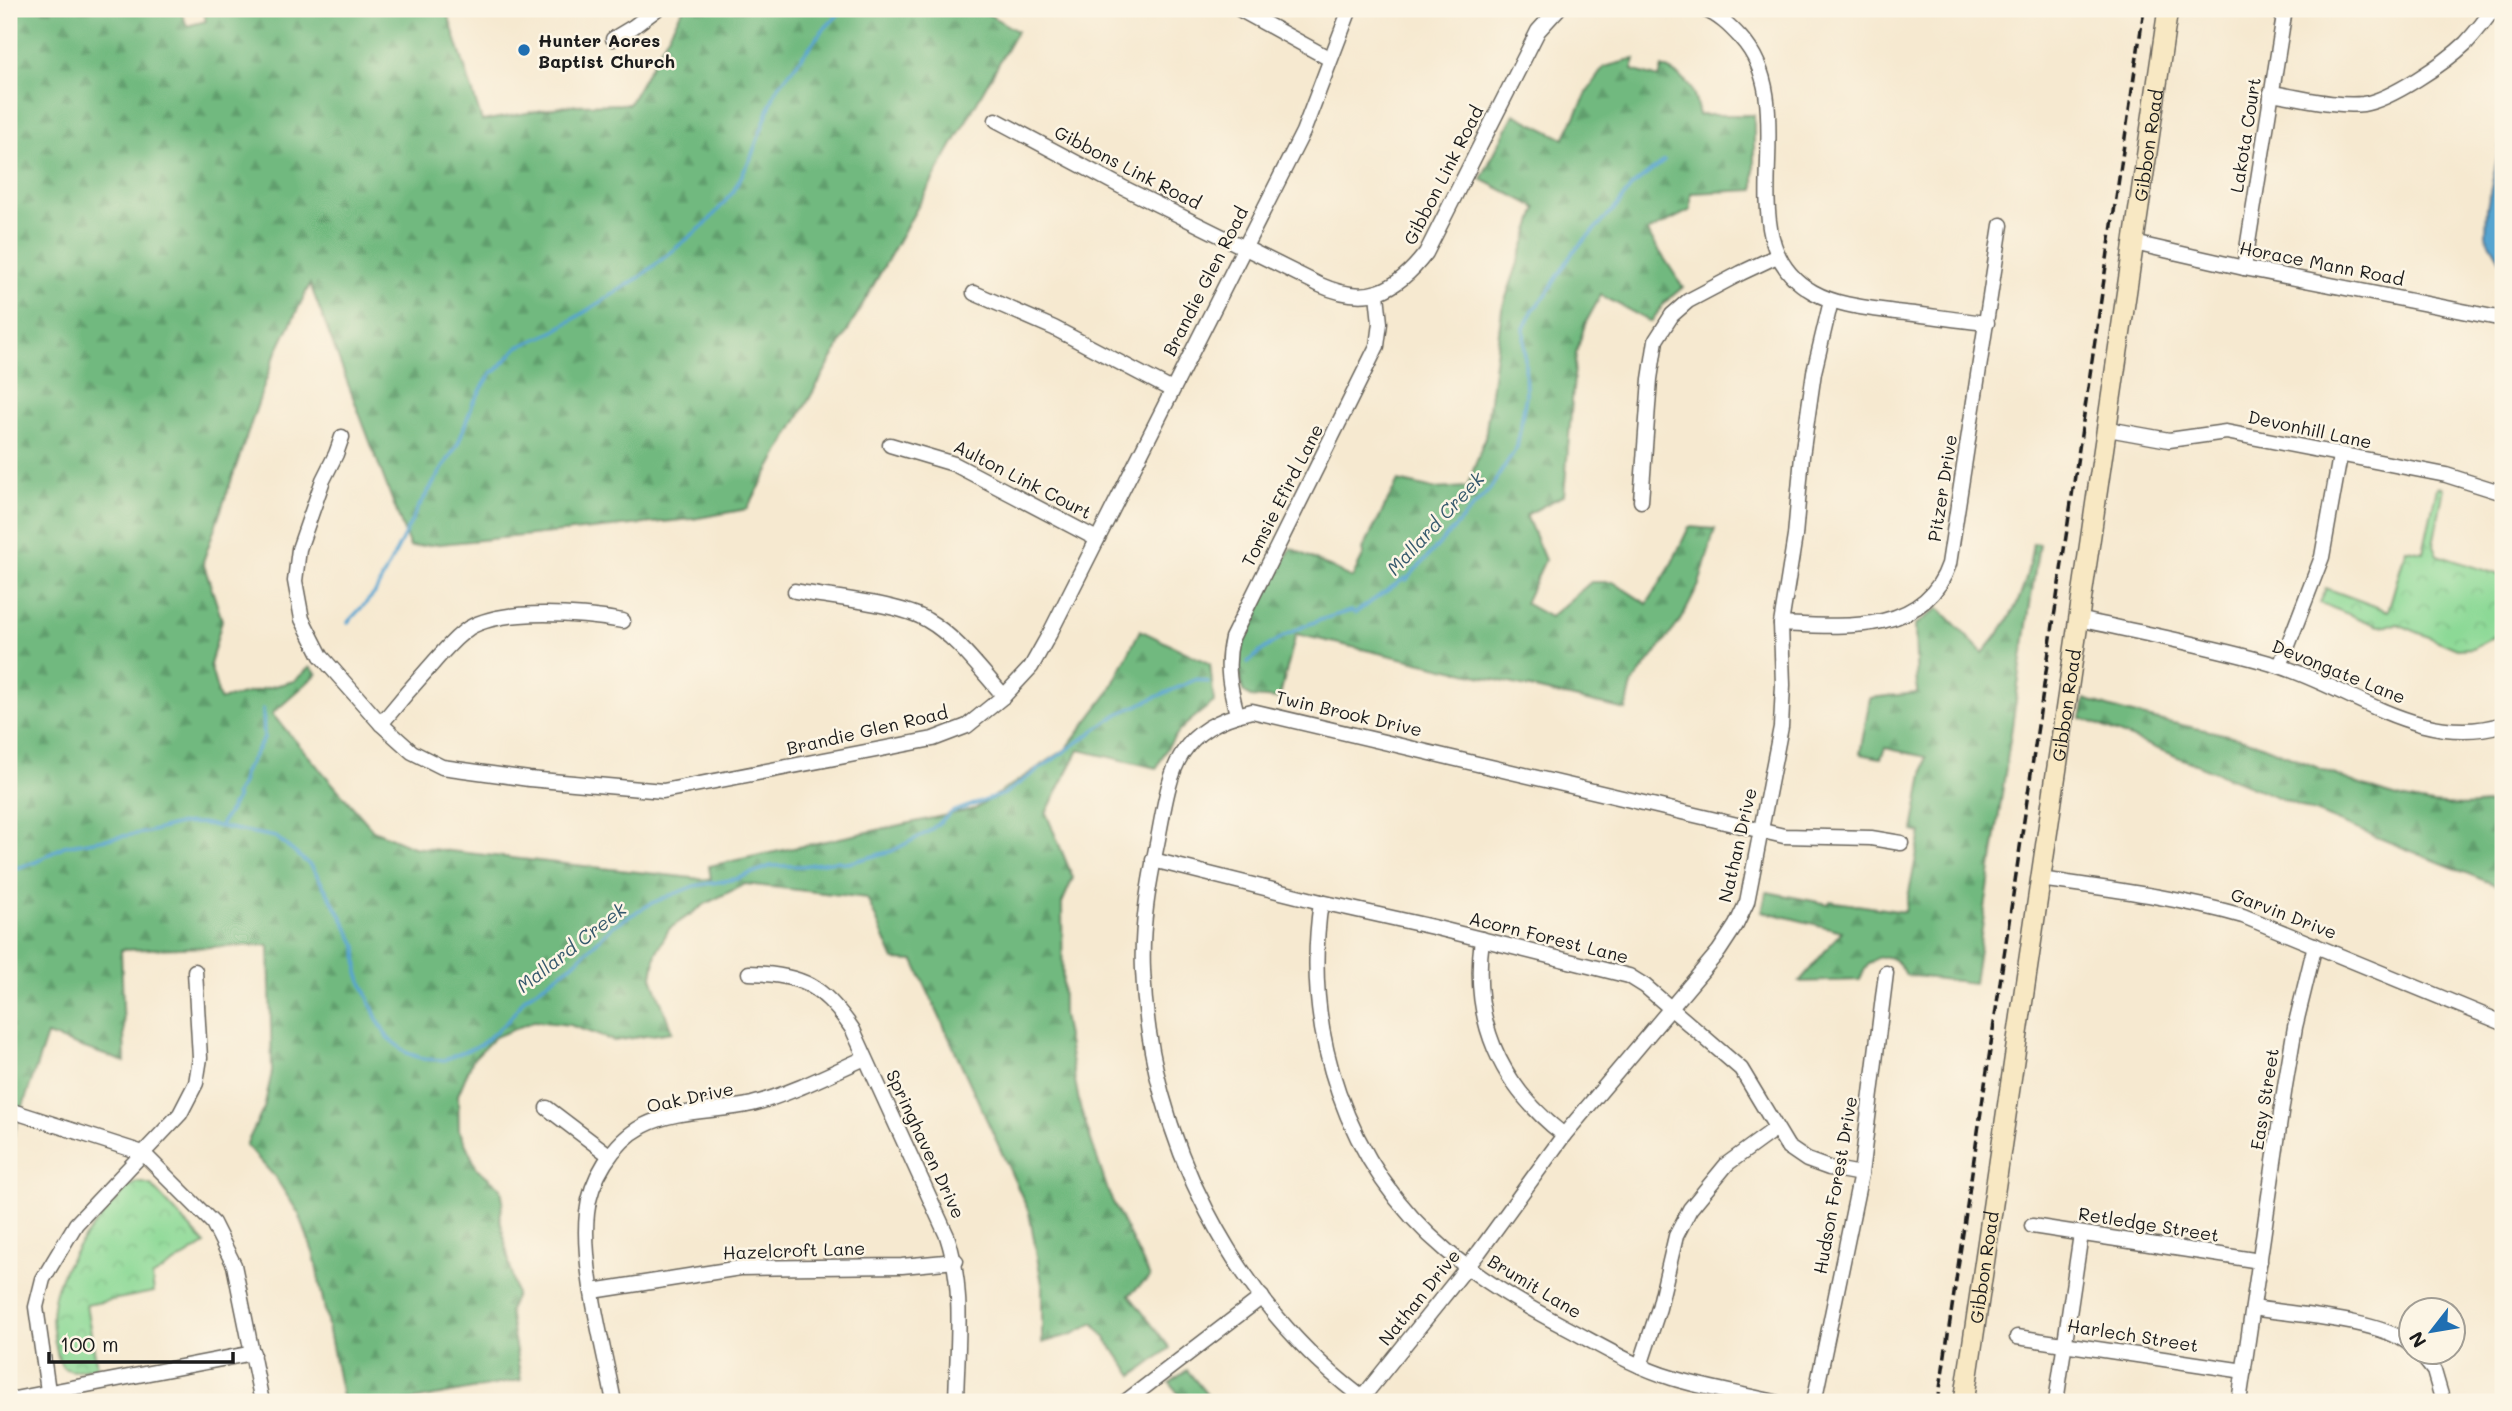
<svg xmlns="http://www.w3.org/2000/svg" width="2512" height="1411" viewBox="0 0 2512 1411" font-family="Mali,sans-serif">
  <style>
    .forest { fill: url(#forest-firs); stroke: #466a4e; stroke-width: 2 }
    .park { fill: url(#park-crowns); stroke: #547a59; stroke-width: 2 }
    .water { fill: #56a4d0; stroke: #396076; stroke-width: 2 }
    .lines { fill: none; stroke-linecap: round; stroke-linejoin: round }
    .stream { stroke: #56a4d0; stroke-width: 3.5 }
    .minor-casing { stroke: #68645b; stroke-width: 17 }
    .secondary-casing { stroke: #68645b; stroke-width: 22 }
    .minor { stroke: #fff; stroke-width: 14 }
    .secondary { stroke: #f8e8c3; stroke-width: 19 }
    .rail { stroke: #1c1c1c; stroke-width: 3.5; stroke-dasharray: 10 5; stroke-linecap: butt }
    .poi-dot { fill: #1f6fb2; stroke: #fcf5e5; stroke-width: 2.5 }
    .labels { text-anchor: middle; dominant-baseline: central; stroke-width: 5; stroke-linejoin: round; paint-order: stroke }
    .poi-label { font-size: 18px; font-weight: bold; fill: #1c1c1c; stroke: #fcf5e5; text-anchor: start }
    .street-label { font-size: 18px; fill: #1c1c1c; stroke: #fcf5e5 }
    .water-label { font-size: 19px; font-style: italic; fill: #36596d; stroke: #fcf5e5 }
  </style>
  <defs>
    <pattern id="forest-firs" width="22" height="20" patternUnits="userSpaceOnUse" patternTransform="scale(1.75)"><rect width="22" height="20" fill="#71b97f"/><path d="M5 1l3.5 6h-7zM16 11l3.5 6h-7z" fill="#619e6d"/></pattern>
    <pattern id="park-crowns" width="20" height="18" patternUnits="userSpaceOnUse" patternTransform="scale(1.75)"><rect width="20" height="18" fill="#8cd996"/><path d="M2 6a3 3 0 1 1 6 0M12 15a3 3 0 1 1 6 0" fill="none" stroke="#78ba81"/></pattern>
  </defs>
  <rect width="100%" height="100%" fill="#fcf5e5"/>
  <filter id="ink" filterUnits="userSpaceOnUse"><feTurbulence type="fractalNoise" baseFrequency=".0143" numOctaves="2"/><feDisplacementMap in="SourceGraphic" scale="14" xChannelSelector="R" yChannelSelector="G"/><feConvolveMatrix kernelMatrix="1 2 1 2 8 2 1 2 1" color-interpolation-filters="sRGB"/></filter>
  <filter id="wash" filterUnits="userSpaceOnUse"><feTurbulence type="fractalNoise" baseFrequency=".00686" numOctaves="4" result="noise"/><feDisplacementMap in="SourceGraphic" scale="28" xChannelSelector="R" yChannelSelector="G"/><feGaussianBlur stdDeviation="1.57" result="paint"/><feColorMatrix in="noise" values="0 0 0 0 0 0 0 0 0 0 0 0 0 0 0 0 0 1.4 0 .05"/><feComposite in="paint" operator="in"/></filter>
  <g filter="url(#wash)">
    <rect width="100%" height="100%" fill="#f6e9d0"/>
    <g class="forest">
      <path d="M9,9H180L187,26L206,21L203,10L208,9H459L448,15L482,121L571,105L629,104L683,9H979L1017,31L747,509L693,519L410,547L310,284L273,360L203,562L222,620L210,665L220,700L294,681L310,667L317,674L272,714L373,830L413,847L711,880L709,866L975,809L1066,749L1109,692L1140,630L1210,664L1214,702C1185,724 1172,733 1157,768L1079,750L1046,813L1073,878L1062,903L1063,1015L1080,1107L1109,1194L1150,1277L1129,1295L1170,1348L1133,1376L1094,1323L1073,1334L1042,1343V1284L1029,1212L914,961L894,960L867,898L745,884L707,903L669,929L656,953L652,977L672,1032L614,1041L570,1025L534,1021L495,1037L473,1059L458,1095L459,1130L477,1168L501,1188L503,1201L500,1218L516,1295L509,1311L521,1380L403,1402H343L314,1255L299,1214L275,1177L246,1145L264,1108L272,1072L269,945L121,950L125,1062L47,1035L9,1148Z"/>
      <path d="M1635,59L1632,70L1659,78L1662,67C1690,79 1693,86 1699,115H1754V190L1691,193V210L1647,232L1683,287L1665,302L1651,322L1601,295L1585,324L1576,354L1564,495L1526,515L1545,560L1525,603L1550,617L1591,582H1613L1647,604L1669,569L1689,527L1715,529L1699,585L1681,620L1632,684L1626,710L1296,634L1279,699L1250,697L1243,691C1240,678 1238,666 1240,653C1244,626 1277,575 1291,548L1352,578L1364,554L1363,549L1398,481L1434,489L1467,487L1485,438L1502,309L1537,208L1481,179L1514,114L1564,139L1590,87L1604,67Z"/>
      <path d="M2033,543L2039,544L1974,983L1906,975C1893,947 1869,953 1860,980L1799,982L1842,931L1762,911L1767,892L1829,904L1830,901L1905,912L1921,833L1913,831L1926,757L1885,748L1881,758L1860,754L1870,698L1917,693L1915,625L1939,608L1983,653C2015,616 2026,592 2033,543Z"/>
      <path d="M2085,699C2136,719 2191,725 2244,739C2260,743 2274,751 2289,756C2360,784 2425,819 2503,801V888L2081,718Z"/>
      <polygon points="1187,1370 1213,1402 1185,1402 1170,1383"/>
    </g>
    <g class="park">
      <polygon points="2437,487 2444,488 2433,545 2437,555 2503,576 2503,630 2501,632 2503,649 2494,637 2473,648 2457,649 2398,624 2378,626 2320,603 2326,588 2388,611 2406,549 2423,552"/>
      <path d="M138,1182L151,1185L205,1244L152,1277L154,1292L86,1305L97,1367L72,1371L63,1368C57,1359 56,1348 54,1337C42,1276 91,1229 128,1187Z"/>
    </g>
    <polygon class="water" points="2503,130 2503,265 2486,236 2487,207"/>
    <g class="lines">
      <g class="stream">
        <polyline points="348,622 375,593 418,508 458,444 473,403 492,372 496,371 518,347 553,332 640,277 707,223 733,192 750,160 776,90 822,31 844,9"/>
        <path d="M1248,662C1280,634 1310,621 1351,611L1355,613L1405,578L1406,580L1490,489L1517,447L1526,395L1524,328L1533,310L1546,295L1573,252L1618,205L1632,186L1664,161"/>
        <polyline points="219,827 237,798 235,795 242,783 243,774 264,738 263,709"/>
        <polyline points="9,870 36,862 64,846 148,832 179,824 200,823 276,837 312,867 343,919 357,947 358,973 377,1019 388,1038 407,1053 424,1059 444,1060 480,1045 508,1021 525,998 573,964 613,926 652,903 694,886 736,879 771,866 802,866 836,861 848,863 892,851 928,832 952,812 1004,794 1118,714 1197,679 1208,682"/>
      </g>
    </g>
  </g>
  <g filter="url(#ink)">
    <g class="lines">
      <defs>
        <g id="minor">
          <polyline points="1239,9 1330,59"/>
          <path d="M1703,9C1719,15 1730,26 1741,38C1806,109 1723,242 1813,292C1838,306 1868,308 1896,312C1926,315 1956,320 1987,323"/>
          <polyline points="613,39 633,27 657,9"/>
          <path d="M2271,93C2300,97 2334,107 2363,104C2391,100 2446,62 2466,43C2476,32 2485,21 2493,9"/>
          <path d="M996,120L1122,187L1320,285C1367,306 1396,292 1426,253L1538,31L1558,9"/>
          <polyline points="2134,243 2244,268 2503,319"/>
          <polyline points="2244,268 2285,9"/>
          <polyline points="974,293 1054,328 1172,390"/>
          <polyline points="2108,429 2169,440 2226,432 2446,475 2503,493"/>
          <polyline points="342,437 336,454 323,480 299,549 295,581 302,619 321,656 381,724 412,752 442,767 529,779 663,791 933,739 967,726 1004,696 1031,667 1050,633 1303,132 1350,9"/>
          <polyline points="890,445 954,464 1097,539"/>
          <polyline points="1641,501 1650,379 1656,340 1672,315 1688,301 1741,273 1777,256"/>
          <path d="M795,591C830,598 899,603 927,620C957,637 981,671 1004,696"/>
          <path d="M2079,619C2144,634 2212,646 2276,665C2350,687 2422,750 2503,724"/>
          <path d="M1781,624C1842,627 1925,635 1949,564L2001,225"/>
          <polyline points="2280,666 2322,557 2340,456"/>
          <path d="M1237,714C1230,688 1225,666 1232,638L1377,346L1380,323L1377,294"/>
          <path d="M381,724C398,703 416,682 434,662C445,650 455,637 469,628C505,607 583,614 623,621"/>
          <polyline points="1153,860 1321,902 1433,927 1629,976 1645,986 1741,1069 1788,1147 1807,1160 1829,1168 1861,1174"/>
          <path d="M2040,879C2109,889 2177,897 2243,916L2503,1023"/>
          <path d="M1321,902C1302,1031 1345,1165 1447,1251C1482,1281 1525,1306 1567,1328C1601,1346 1635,1367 1672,1378C1705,1388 1741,1394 1775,1402"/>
          <path d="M1482,939C1471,1020 1500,1086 1564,1135"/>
          <path d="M749,973C802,974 824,986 853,1030L947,1236C965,1290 957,1346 956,1402"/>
          <polyline points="547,1108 609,1155"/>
          <polyline points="9,1110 143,1153 213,1223 234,1265 262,1402"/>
          <polyline points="2032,1226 2260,1261"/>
          <polyline points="593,1291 740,1268 902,1266 956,1261"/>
          <path d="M2253,1308C2296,1315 2377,1319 2410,1344"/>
          <polyline points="2017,1337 2244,1371"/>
          <polyline points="2419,1352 2434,1371 2443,1402"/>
          <polyline points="1640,1366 1659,1308 1676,1236 1690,1209 1727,1164 1775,1129"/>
          <polyline points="48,1391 36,1307 43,1279 76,1224 180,1114 196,1083 200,1058 195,971"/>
          <polyline points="1362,1398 1479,1252 1564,1135 1719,951 1736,925 1747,902 1781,727 1783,685 1781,624 1795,536 1802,456 1814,372 1831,301"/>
          <polyline points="9,1400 253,1353"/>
          <path d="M614,1402C604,1348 581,1267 587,1213C590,1180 613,1142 643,1126C675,1109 717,1112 752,1104C791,1094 829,1074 865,1058"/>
          <polyline points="1125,1402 1262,1297"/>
          <path d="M1368,1402C1233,1304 1149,1136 1143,970C1141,926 1149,882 1158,839C1171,769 1175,729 1252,711L1784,836L1871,838L1901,843"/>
          <polyline points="1814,1402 1861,1174 1886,973"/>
          <polyline points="2056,1402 2081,1234"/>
          <polyline points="2239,1402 2285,1086 2295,1027 2315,945"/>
        </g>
        <g id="secondary">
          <path id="s1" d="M1964,1402L2168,9"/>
        </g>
      </defs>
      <use href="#minor" class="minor-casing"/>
      <use href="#secondary" class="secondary-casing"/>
      <use href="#minor" class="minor"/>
      <use href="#secondary" class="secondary"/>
      <polyline class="rail" points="1938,1402 2144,9"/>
    </g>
  </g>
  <circle class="poi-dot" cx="524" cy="50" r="7"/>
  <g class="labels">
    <g class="poi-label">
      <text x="538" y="40">Hunter Acres<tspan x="538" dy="21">Baptist Church</tspan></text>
    </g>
    <g class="street-label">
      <text transform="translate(2245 135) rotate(-81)">Lakota Court</text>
      <text stroke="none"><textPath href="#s1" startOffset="1270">Gibbon Road</textPath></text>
      <text transform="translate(1128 167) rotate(27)">Gibbons Link Road</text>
      <text transform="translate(1443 175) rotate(-63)">Gibbon Link Road</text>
      <text transform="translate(2322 263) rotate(11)">Horace Mann Road</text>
      <text transform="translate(1205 281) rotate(-63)">Brandie Glen Road</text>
      <text transform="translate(2310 429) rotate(12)">Devonhill Lane</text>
      <text transform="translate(1023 479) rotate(27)">Aulton Link Court</text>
      <text transform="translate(1942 488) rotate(-81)">Pitzer Drive</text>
      <text transform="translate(1282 495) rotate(-63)">Tomsie Efird Lane</text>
      <text transform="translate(2339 671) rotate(22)">Devongate Lane</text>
      <text stroke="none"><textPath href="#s1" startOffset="704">Gibbon Road</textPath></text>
      <text transform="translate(1349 713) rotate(13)">Twin Brook Drive</text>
      <text transform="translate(867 730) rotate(-13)">Brandie Glen Road</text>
      <text transform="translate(1737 845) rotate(-77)">Nathan Drive</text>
      <text transform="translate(2284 913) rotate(21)">Garvin Drive</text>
      <text transform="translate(1549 937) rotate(14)">Acorn Forest Lane</text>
      <text transform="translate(690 1097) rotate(-12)">Oak Drive</text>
      <text transform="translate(2264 1099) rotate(-81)">Easy Street</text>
      <text transform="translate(926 1144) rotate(65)">Springhaven Drive</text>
      <text transform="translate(1835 1185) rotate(-80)">Hudson Forest Drive</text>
      <text transform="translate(2149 1224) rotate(9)">Retledge Street</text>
      <text transform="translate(794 1250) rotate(-2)">Hazelcroft Lane</text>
      <text stroke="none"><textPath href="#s1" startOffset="136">Gibbon Road</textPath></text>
      <text transform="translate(1535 1286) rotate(31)">Brumit Lane</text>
      <text transform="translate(1419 1297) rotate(-51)">Nathan Drive</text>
      <text transform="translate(2133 1335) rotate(9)">Harlech Street</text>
    </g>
    <g class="water-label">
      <text transform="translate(1435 523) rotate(-47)">Mallard Creek</text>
      <text transform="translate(571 947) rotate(-38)">Mallard Creek</text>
    </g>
  </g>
  <rect width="2512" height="1411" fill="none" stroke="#fcf5e5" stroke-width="35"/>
  <g transform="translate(2432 1331) rotate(239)"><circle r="33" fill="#fcf5e5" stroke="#a29e95" stroke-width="2"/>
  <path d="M0-5L12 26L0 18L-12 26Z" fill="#1f6fb2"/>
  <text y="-10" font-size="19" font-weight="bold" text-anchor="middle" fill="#1c1c1c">N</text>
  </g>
  <path d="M49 1352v10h184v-10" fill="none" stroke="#1c1c1c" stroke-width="3.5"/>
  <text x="60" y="1352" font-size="21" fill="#1c1c1c" stroke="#fcf5e5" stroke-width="5" paint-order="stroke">100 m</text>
</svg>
